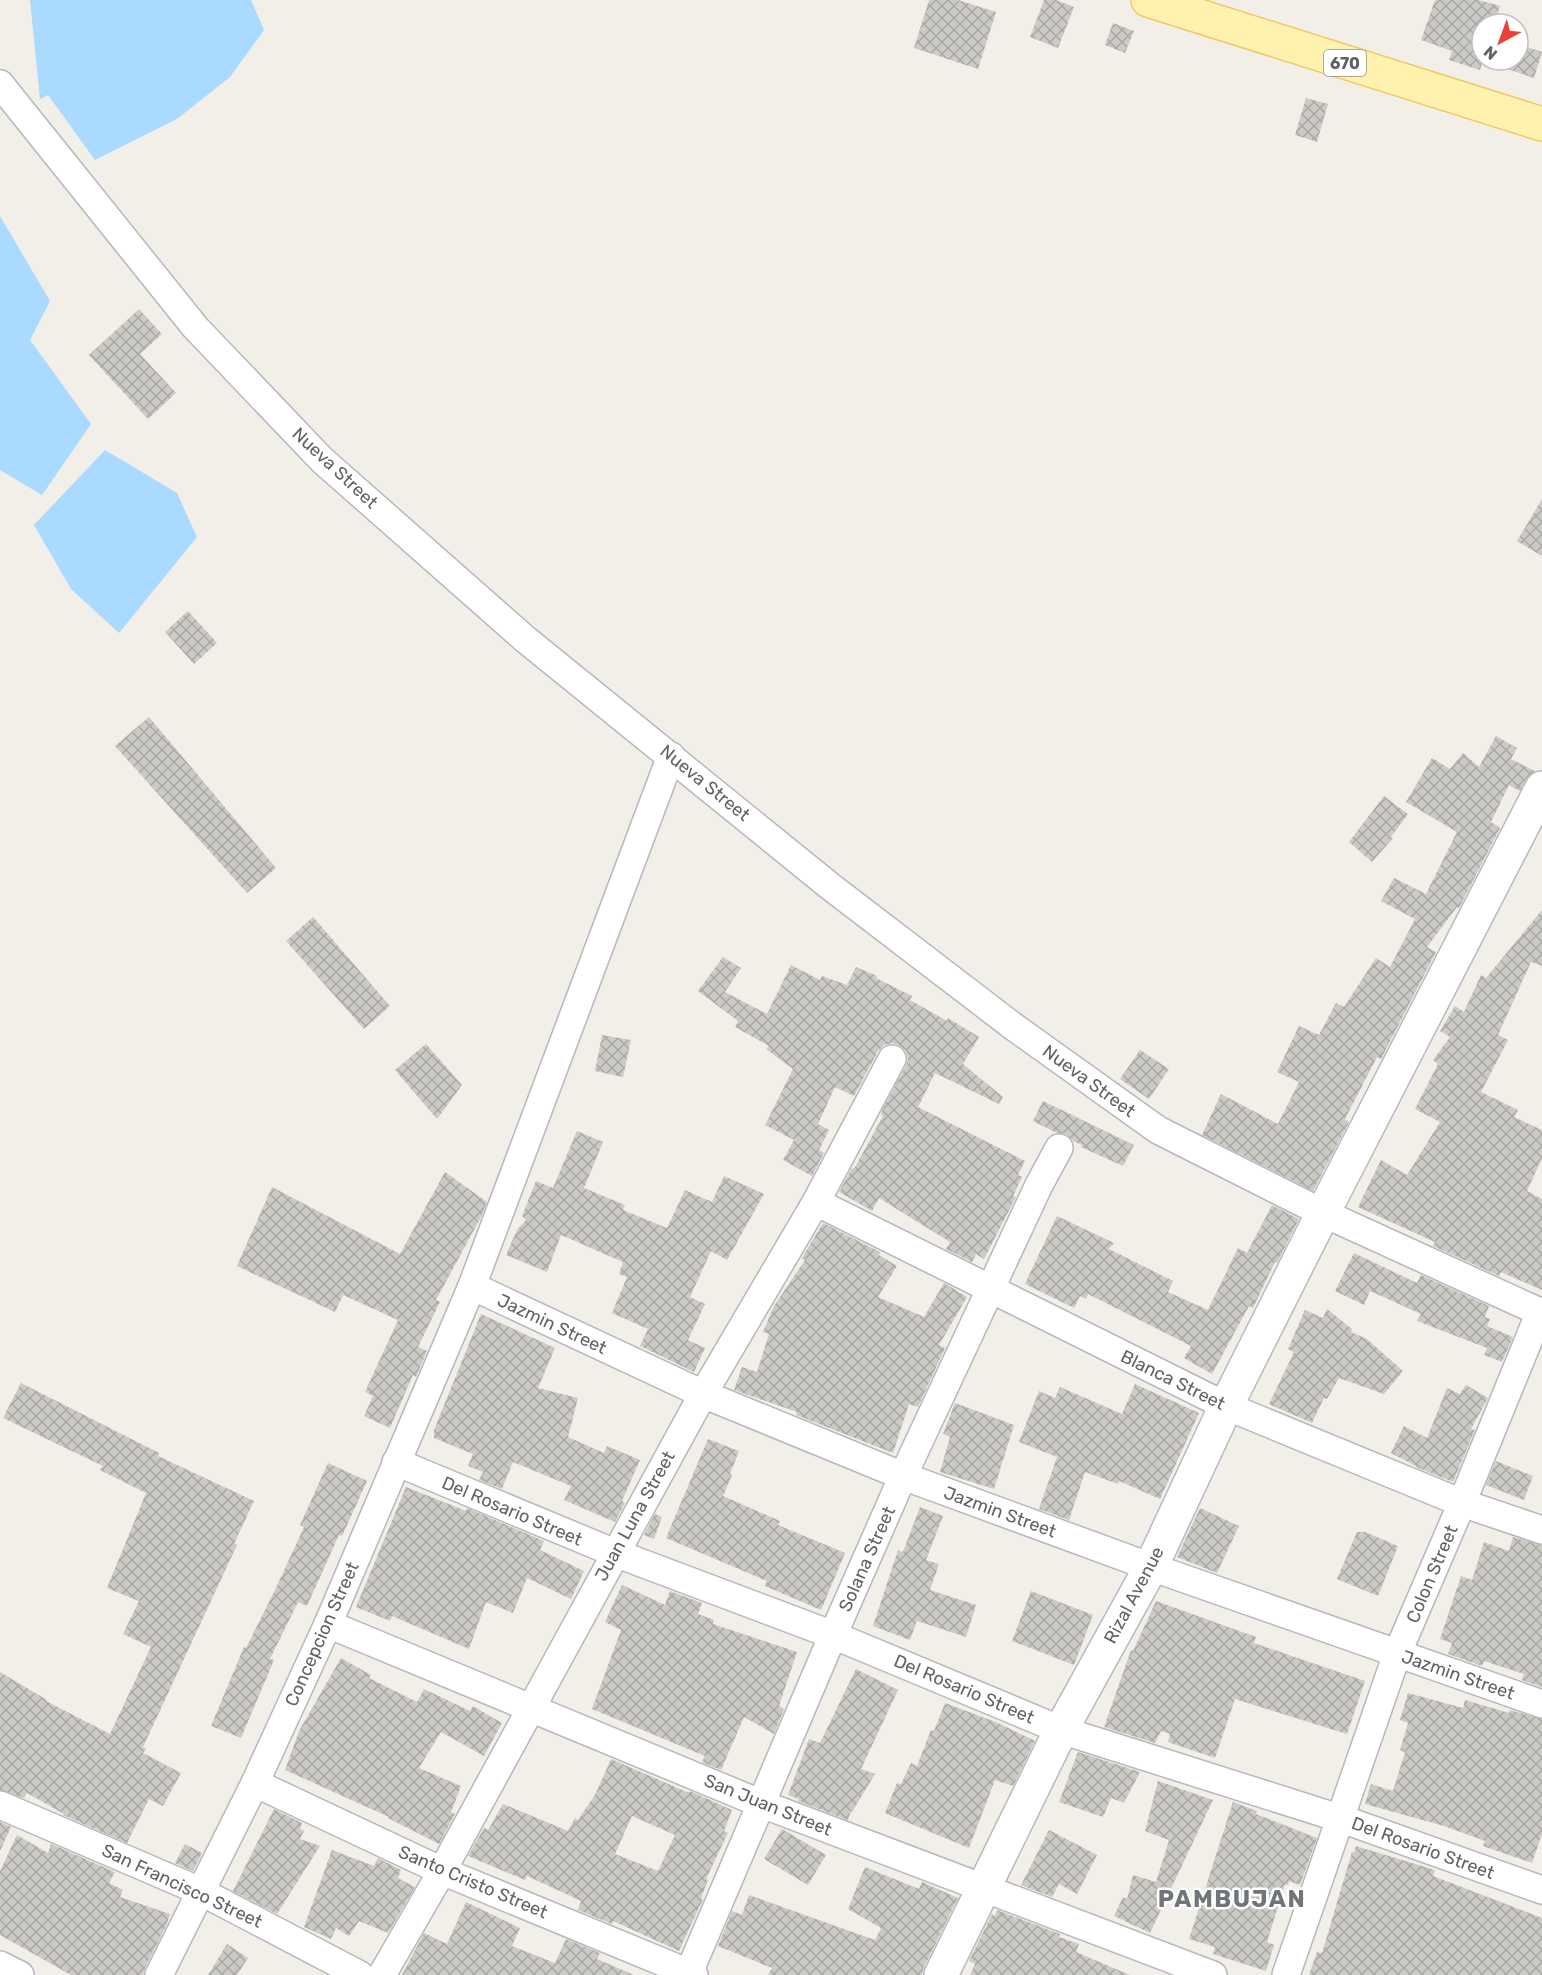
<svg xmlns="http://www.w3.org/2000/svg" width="1542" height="1975" viewBox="0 0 1542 1975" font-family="Rubik,sans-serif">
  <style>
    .water { fill: #aadaff }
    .building { fill: url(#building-cross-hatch); fill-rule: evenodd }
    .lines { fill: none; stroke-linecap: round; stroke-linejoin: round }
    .street-casing { stroke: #b5b8bc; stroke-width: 30 }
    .secondary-casing { stroke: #b6babf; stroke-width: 36 }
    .primary-casing { stroke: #f2c960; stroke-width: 36 }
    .street { stroke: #fff; stroke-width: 27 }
    .secondary { stroke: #fff; stroke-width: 33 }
    .primary { stroke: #fff2af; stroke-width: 33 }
    .labels { text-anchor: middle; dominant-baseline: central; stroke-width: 5; stroke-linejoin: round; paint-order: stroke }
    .shield { fill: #fff; stroke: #8f9295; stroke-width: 1.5 }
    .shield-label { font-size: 16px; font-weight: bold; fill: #5f6368 }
    .street-label { font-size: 18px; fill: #5f6368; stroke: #fff }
    .district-label { font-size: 24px; font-weight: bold; letter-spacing: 1.5px; fill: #70757a; stroke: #fff }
  </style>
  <defs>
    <pattern id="building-cross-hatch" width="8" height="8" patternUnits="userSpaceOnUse" patternTransform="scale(1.5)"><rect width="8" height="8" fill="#cccac5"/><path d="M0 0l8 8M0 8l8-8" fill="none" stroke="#a9a8a4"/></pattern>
  </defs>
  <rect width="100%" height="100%" fill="#f1efe8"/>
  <g class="water">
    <polygon points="30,0 251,0 264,30 230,77 177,119 95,160 48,95 40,99"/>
    <polygon points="0,216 50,301 30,340 91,424 42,495 0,470"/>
    <polygon points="105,450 177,493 197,537 119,633 71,589 34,525"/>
  </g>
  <g class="building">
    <polygon points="929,0 958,0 996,12 978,69 914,48"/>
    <polygon points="1044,0 1056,0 1074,7 1058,48 1030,37"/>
    <polygon points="1435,0 1479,0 1500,6 1494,24 1482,24 1482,60 1518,60 1518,44 1542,52 1534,78 1483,61 1480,70 1449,60 1452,51 1421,40"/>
    <polygon points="1113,23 1134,31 1125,53 1105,45"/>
    <polygon points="1306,98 1328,104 1317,142 1295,135"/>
    <polygon points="139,309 162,334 140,354 176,393 148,419 89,355"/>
    <polygon points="1542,499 1542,556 1517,541"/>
    <polygon points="188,611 217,643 194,664 165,632"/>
    <polygon points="149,717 276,868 247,893 115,746"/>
    <polygon points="1496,736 1517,748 1511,759 1535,771 1526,779 1520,791 1509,785 1491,822 1500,828 1459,908 1457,907 1427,947 1436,952 1381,1059 1377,1057 1345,1119 1349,1122 1313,1191 1202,1135 1221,1094 1278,1124 1299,1082 1277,1072 1299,1026 1319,1035 1336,1003 1344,1007 1376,958 1390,967 1415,919 1381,901 1394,878 1426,894 1457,832 1406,802 1432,758 1450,769 1463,753 1479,767"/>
    <polygon points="1384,796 1408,814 1391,837 1393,838 1372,862 1349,842"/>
    <polygon points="1542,910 1542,966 1531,962 1498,1035 1508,1040 1481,1092 1518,1110 1514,1117 1542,1130 1542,1158 1527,1191 1542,1199 1542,1290 1501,1272 1499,1276 1433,1246 1435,1242 1358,1207 1381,1160 1407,1175 1440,1122 1415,1109 1438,1064 1433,1060 1450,1037 1440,1031 1455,1006 1464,1012 1481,975 1486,978"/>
    <polygon points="313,917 390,1006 364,1029 286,941"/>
    <polygon points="723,957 741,968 725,992 767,1014 791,965 820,980 822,976 847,985 856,967 877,976 876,978 912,996 910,1000 947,1021 948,1018 979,1037 963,1064 1003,1097 999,1104 935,1073 918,1107 1025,1161 1018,1175 1022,1177 1013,1196 1016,1197 984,1259 976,1254 972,1262 946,1249 950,1242 879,1198 872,1211 839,1192 852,1168 854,1169 883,1116 881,1115 882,1110 906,1066 908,1059 906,1051 899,1045 892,1043 884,1045 878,1051 854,1096 835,1087 818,1124 829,1130 819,1150 824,1153 812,1176 783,1160 794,1140 765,1125 793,1069 766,1049 769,1046 735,1027 738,1021 698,991"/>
    <polygon points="602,1035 631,1040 623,1077 595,1071"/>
    <polygon points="426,1044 462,1085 437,1119 395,1070"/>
    <polygon points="1140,1050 1169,1069 1149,1099 1120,1079"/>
    <polygon points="1043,1101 1134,1145 1123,1166 1081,1147 1082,1145 1073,1141 1066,1134 1057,1133 1033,1121"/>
    <polygon points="577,1131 603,1142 584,1188 625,1205 623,1210 667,1228 685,1190 712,1202 724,1176 764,1194 727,1260 711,1251 690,1297 705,1304 688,1340 705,1348 694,1372 640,1346 648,1329 612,1313 627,1277 619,1274 623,1262 561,1235 547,1272 506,1255 517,1230 526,1220 522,1216 536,1181 553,1188"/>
    <polygon points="445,1172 487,1202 481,1217 436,1300 440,1302 418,1347 427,1351 416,1377 413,1375 390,1428 364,1416 373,1396 365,1392 398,1320 343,1295 335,1312 237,1266 272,1187 400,1254"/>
    <polygon points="1272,1205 1299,1219 1277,1263 1275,1262 1253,1308 1249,1306 1212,1374 1184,1358 1191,1346 1088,1294 1086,1299 1080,1296 1074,1308 1025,1284 1057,1216 1114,1243 1109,1249 1173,1281 1168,1292 1208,1310 1238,1248 1247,1253"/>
    <polygon points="823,1223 880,1252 879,1255 897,1266 878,1297 924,1317 944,1283 967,1297 939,1345 945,1348 918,1407 909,1404 893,1453 796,1415 797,1412 734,1390 742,1367 757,1372 769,1334 763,1332 774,1306 805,1260 802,1258"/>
    <polygon points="1354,1253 1417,1283 1421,1275 1489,1306 1485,1317 1490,1319 1487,1326 1513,1337 1502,1362 1484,1355 1487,1348 1417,1321 1421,1314 1370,1291 1364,1305 1335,1291"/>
    <polygon points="1327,1309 1352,1329 1351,1332 1367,1339 1403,1371 1384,1394 1339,1378 1327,1399 1324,1398 1312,1423 1269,1404 1294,1352 1288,1349 1305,1310 1323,1318"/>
    <polygon points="481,1314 555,1348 538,1388 578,1398 568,1437 604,1453 607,1446 640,1460 622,1501 625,1503 615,1522 564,1500 571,1486 513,1462 502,1489 479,1480 483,1472 468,1466 473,1454 434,1438 434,1430"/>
    <polygon points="21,1383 159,1453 158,1456 254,1501 234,1544 237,1545 143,1747 146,1749 143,1753 181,1773 163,1806 149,1799 127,1843 63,1815 64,1814 27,1793 24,1798 0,1790 0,1672 47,1700 46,1701 110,1734 151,1647 123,1634 139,1601 107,1588 146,1493 100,1470 103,1466 3,1418"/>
    <polygon points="1135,1384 1199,1413 1160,1499 1119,1481 1118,1484 1085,1472 1069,1520 1039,1509 1057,1457 1019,1442 1039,1391 1055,1398 1060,1387 1122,1414"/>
    <polygon points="1466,1385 1488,1398 1471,1429 1475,1430 1453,1482 1416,1467 1416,1466 1391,1453 1404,1426 1427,1438 1447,1388 1460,1394"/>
    <polygon points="955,1403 1014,1425 994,1489 940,1472 950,1437 943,1434"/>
    <polygon points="708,1439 739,1451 730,1474 732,1475 723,1496 780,1521 778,1525 845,1553 821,1610 765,1586 767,1581 666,1538"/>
    <polygon points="1496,1461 1533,1476 1524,1500 1486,1485"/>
    <polygon points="328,1463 367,1481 342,1536 339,1535 307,1606 298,1602 270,1659 274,1660 241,1738 211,1726 244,1647 246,1648 276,1588 304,1527 300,1525"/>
    <polygon points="406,1487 466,1511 467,1508 544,1541 540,1550 584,1571 571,1599 527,1578 513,1613 486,1602 469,1649 392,1616 390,1621 356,1607"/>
    <polygon points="920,1507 943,1516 926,1560 939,1564 930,1590 976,1605 966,1637 917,1621 910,1640 873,1626 898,1550 903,1552"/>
    <polygon points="1200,1508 1239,1526 1217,1573 1177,1557"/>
    <polygon points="655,1514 662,1517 654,1539 644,1535"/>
    <polygon points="1357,1532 1365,1532 1398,1546 1378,1596 1337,1579"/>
    <polygon points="1513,1537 1542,1545 1542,1687 1522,1680 1524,1674 1484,1661 1482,1666 1448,1654 1452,1643 1440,1639 1461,1576 1472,1580 1484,1542 1509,1551"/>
    <polygon points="622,1585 665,1605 670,1591 702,1603 698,1614 714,1620 713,1624 797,1652 779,1706 784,1709 774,1734 744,1717 721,1770 702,1762 705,1756 592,1709 621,1630 605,1622"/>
    <polygon points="1031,1591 1093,1615 1074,1665 1012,1641"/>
    <polygon points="1156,1601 1256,1637 1254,1643 1365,1681 1347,1734 1235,1699 1215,1758 1168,1742 1170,1734 1161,1731 1155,1743 1104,1727 1131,1650 1133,1651"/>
    <polygon points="341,1658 371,1675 369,1678 417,1702 424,1689 470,1711 473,1706 502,1723 484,1756 441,1732 419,1768 461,1786 451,1812 455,1814 439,1844 388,1818 389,1817 285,1770 299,1731"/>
    <polygon points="856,1669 898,1690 861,1769 875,1774 852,1812 851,1811 848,1820 798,1801 799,1799 788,1795 809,1739 820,1743"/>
    <polygon points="1408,1693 1463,1708 1465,1700 1509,1713 1510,1710 1542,1719 1542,1834 1532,1863 1483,1846 1485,1841 1444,1826 1365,1804 1371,1784 1393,1791 1405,1752 1400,1750 1408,1723 1400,1720"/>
    <polygon points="945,1703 998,1723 1035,1741 1013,1786 995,1780 969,1848 885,1813 897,1783 901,1784 911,1763 917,1766 931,1730 934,1731"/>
    <polygon points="1078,1752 1140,1772 1124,1803 1111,1798 1103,1817 1059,1802"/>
    <path d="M611,1759L689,1793L690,1791L732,1810L724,1831L728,1833L706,1879L708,1880L701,1898L703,1899L679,1951L613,1921L612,1924L578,1910L581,1901L527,1876L525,1880L468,1856L484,1828L488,1830L503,1804L568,1831L575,1818L578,1820L596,1793ZM632,1816L675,1835L658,1871L615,1854Z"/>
    <polygon points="1158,1781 1213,1800 1150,1933 1114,1916 1123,1897 1127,1899 1133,1875 1156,1882 1169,1840 1145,1831"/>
    <polygon points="1233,1802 1257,1811 1256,1814 1317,1838 1300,1885 1289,1881 1288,1885 1285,1884 1267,1942 1274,1945 1266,1971 1213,1954 1215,1947 1189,1939"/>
    <polygon points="274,1809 302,1823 300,1829 304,1831 300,1839 320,1846 277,1914 233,1891"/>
    <polygon points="0,1822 11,1827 0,1851"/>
    <polygon points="782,1829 826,1855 808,1885 764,1859"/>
    <polygon points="1049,1830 1097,1855 1077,1894 1059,1884 1052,1897 1021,1885"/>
    <polygon points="17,1835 48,1853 51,1844 115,1872 109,1883 123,1890 120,1897 170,1914 166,1926 145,1968 143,1975 71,1975 0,1935 0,1871"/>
    <polygon points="185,1844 202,1853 193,1871 175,1863"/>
    <polygon points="1356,1846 1435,1870 1433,1876 1542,1918 1542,1975 1309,1975 1317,1952 1322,1953 1352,1852 1354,1853"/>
    <polygon points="332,1850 374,1866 378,1858 401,1870 398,1878 415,1887 388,1933 359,1921 349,1936 336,1928 331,1939 304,1927"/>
    <polygon points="865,1867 919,1889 922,1882 958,1898 924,1967 922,1975 768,1975 772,1968 718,1946 732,1911 742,1915 749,1895 875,1940 881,1928 848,1909"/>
    <polygon points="466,1902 520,1928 512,1946 555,1963 566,1939 600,1953 597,1959 634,1975 402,1975 424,1933 447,1944"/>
    <polygon points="997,1910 1060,1934 1059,1937 1079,1944 1076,1952 1130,1975 970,1975 975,1964 969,1961 992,1914 995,1916"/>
    <polygon points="227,1944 248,1958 237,1975 208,1975"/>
  </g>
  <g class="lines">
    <defs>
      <g id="street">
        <polyline points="0,84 195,327 322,460 525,639 831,887 1014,1027 1158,1130 1323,1213 1542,1313"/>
        <polyline points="816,1202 1226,1406 1462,1503 1542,1530"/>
        <polyline points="472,1286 703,1394 903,1476 1151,1567 1542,1704"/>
        <polyline points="396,1462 615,1553 833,1635 1061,1730 1342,1819 1542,1890"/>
        <polyline points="328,1624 762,1804 1213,1975"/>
        <polyline points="255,1783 442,1871 694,1975"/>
        <polyline points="0,1805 200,1891 360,1975"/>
        <polyline points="0,1965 20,1975"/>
        <polyline points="159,1975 255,1783 328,1624 472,1286 671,756"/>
        <polyline points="382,1975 442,1871 703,1394 816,1202 892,1059"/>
        <polyline points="688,1975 833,1635 903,1476 1039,1185 1059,1148"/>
        <polyline points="1286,1975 1397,1654 1462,1503 1540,1312"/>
      </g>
      <polyline id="secondary" points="941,1975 1061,1730 1151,1567 1226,1406 1323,1213 1542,788"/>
      <polyline id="primary" points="1148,0 1542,124"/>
    </defs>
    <use href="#street" class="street-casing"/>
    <use href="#secondary" class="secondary-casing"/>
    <use href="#primary" class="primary-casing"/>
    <use href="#street" class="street"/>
    <use href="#secondary" class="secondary"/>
    <use href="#primary" class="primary"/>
  </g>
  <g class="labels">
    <rect class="shield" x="1324" y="50" width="42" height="26" rx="4.5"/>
    <g class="shield-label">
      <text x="1345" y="63">670</text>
    </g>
    <g class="street-label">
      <text transform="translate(335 468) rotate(43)">Nueva Street</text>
      <text transform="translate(705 783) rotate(39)">Nueva Street</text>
      <text transform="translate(1089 1081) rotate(36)">Nueva Street</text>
      <text transform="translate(552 1324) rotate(25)">Jazmin Street</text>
      <text transform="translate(1173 1380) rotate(26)">Blanca Street</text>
      <text transform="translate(512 1511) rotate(23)">Del Rosario Street</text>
      <text transform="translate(1000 1512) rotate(20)">Jazmin Street</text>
      <text transform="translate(635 1516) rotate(-61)">Juan Luna Street</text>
      <text transform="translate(867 1559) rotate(-66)">Solana Street</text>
      <text transform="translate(1432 1574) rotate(-67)">Colon Street</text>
      <text transform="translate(1134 1595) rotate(-62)">Rizal Avenue</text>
      <text transform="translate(322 1634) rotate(-66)">Concepcion Street</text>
      <text transform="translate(1458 1675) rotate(19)">Jazmin Street</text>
      <text transform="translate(964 1689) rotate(23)">Del Rosario Street</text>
      <text transform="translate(768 1805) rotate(22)">San Juan Street</text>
      <text transform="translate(1423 1848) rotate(20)">Del Rosario Street</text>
      <text transform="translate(473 1882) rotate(23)">Santo Cristo Street</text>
      <text transform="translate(182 1886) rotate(25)">San Francisco Street</text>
    </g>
    <g class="district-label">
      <text x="1232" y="1899">PAMBUJAN</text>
    </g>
  </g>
  <g transform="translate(1500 42) rotate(221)"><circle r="28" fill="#ffffff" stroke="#bfc1c3" stroke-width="1.5"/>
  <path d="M0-4.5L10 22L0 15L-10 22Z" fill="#ea4335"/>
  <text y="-9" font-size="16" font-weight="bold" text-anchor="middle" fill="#5f6368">N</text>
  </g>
</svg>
